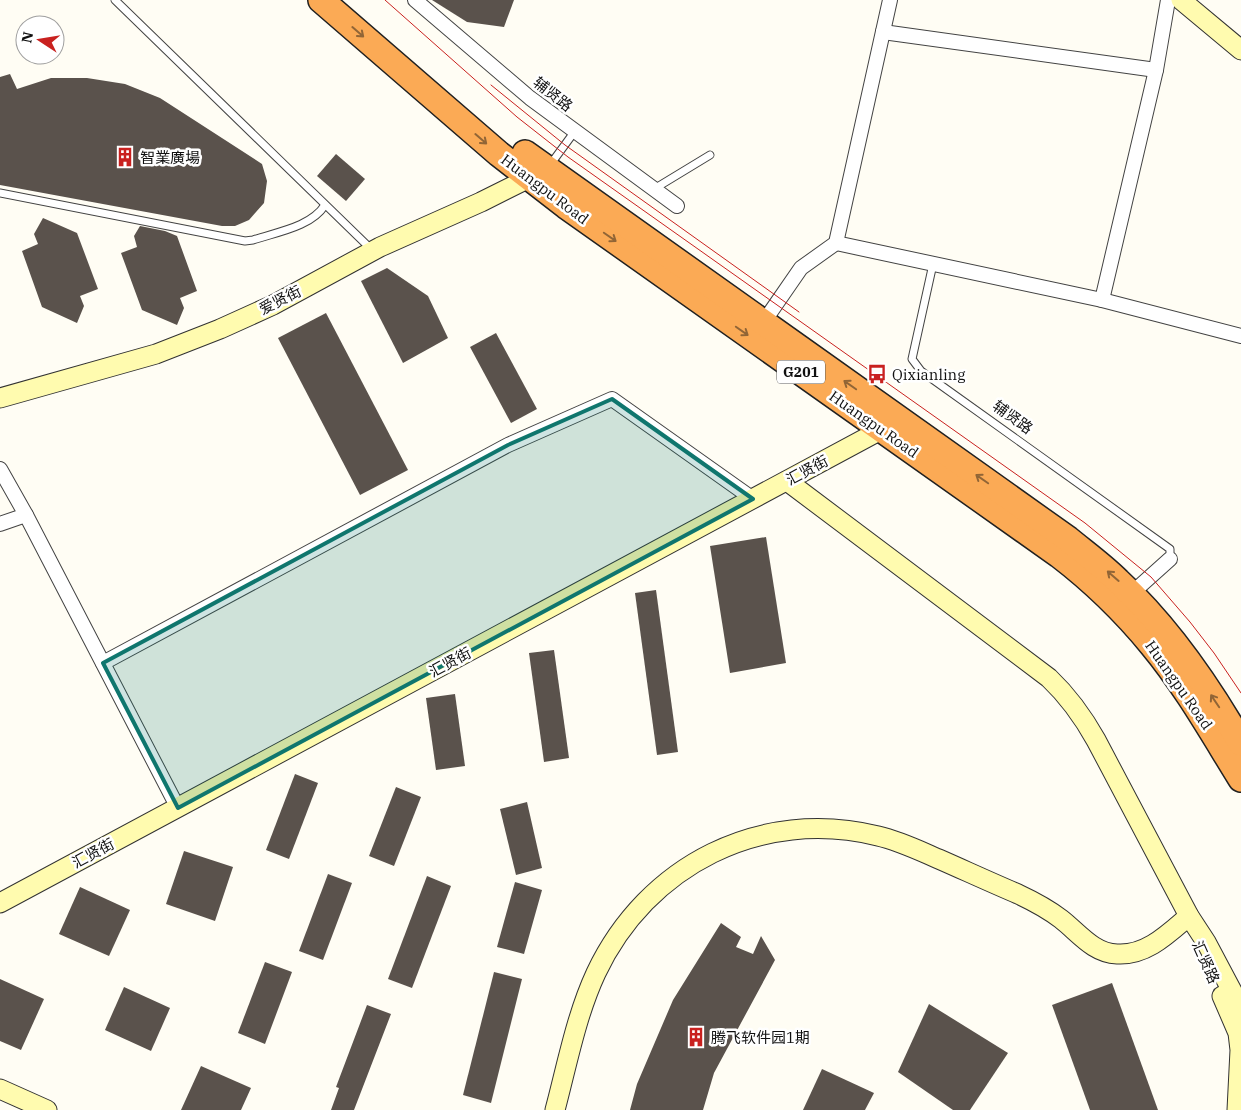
<svg xmlns="http://www.w3.org/2000/svg" width="1241" height="1110" viewBox="0 0 1241 1110" font-family="'IBM Plex Serif','Noto Sans SC',serif">
  <style>
    .building { fill: #5a524c }
    .lines { fill: none; stroke-linecap: round; stroke-linejoin: round }
    .lane-casing { stroke: #434343; stroke-width: 9 }
    .street-casing { stroke: #434343; stroke-width: 16 }
    .secondary-casing { stroke: #323232; stroke-width: 21 }
    .highway-casing { stroke: #212121; stroke-width: 28 }
    .lane { stroke: #fff; stroke-width: 7 }
    .street { stroke: #fff; stroke-width: 14 }
    .secondary { stroke: #fffbaf; stroke-width: 19 }
    .highway { stroke: #fbaa55; stroke-width: 25 }
    .tram { stroke: #c9211f; stroke-width: 1 }
    .oneway { stroke: #916536 }
    .marked { fill: #0f766e; fill-opacity: 0.2; stroke: #0f766e; stroke-width: 4; stroke-linejoin: round }
    .labels { text-anchor: middle; dominant-baseline: central; stroke-width: 5; stroke-linejoin: round; paint-order: stroke }
    .shield { fill: #fff; stroke: #585858; stroke-width: 1 }
    .shield-label { font-size: 14px; font-weight: bold; fill: #101010 }
    .street-label { font-size: 15px; fill: #101010; stroke: #fff }
    .poi-label { font-size: 15px; fill: #101010; stroke: #fff; text-anchor: start }
  </style>
  <rect width="100%" height="100%" fill="#fffdf4"/>
  <g class="building">
    <polygon points="432,0 514,0 504,27 467,22"/>
    <polygon points="10,74 17,89 51,78 87,78 125,84 160,98 262,164 267,181 264,203 249,220 235,226 222,226 0,185 0,77"/>
    <polygon points="336,154 365,179 346,201 317,176"/>
    <polygon points="43,218 77,233 98,289 80,296 84,306 77,323 42,307 22,251 38,244 34,234"/>
    <polygon points="140,226 165,231 177,236 197,291 180,298 184,308 177,325 142,310 121,253 137,247 134,236"/>
    <polygon points="387,268 428,296 448,338 403,363 361,281"/>
    <polygon points="326,313 408,470 360,495 278,338"/>
    <polygon points="496,333 537,409 511,423 470,347"/>
    <polygon points="766,537 786,663 730,673 710,546"/>
    <polygon points="656,590 678,752 657,755 635,593"/>
    <polygon points="554,650 569,758 544,762 529,653"/>
    <polygon points="455,694 465,766 436,770 426,698"/>
    <polygon points="295,774 318,783 289,859 266,850"/>
    <polygon points="396,787 421,797 394,866 369,856"/>
    <polygon points="527,802 542,868 516,875 500,809"/>
    <polygon points="184,851 233,867 215,921 166,904"/>
    <polygon points="328,874 352,883 323,960 299,951"/>
    <polygon points="427,876 451,886 412,988 388,979"/>
    <polygon points="515,882 542,890 524,954 497,947"/>
    <polygon points="80,887 130,910 109,956 59,934"/>
    <polygon points="721,923 741,937 736,947 753,954 761,936 775,960 714,1073 703,1110 630,1110 637,1084 673,1000"/>
    <polygon points="265,962 292,972 265,1044 238,1033"/>
    <polygon points="494,972 522,979 491,1103 463,1095"/>
    <polygon points="0,979 44,999 21,1050 0,1041"/>
    <polygon points="1112,983 1158,1110 1090,1110 1052,1005"/>
    <polygon points="124,987 170,1008 151,1051 105,1030"/>
    <polygon points="929,1004 1008,1053 970,1110 953,1110 898,1072"/>
    <polygon points="367,1005 391,1014 354,1110 331,1110 339,1088 336,1087"/>
    <polygon points="201,1066 251,1088 241,1110 181,1110"/>
    <polygon points="822,1069 874,1093 865,1110 803,1110"/>
  </g>
  <g class="lines">
    <defs>
      <g id="lane">
        <polyline points="115,0 371,249"/>
        <polyline points="550,165 575,131"/>
        <polyline points="654,189 710,155"/>
        <path d="M0,193L245,241L253,240C277,232 311,227 325,205"/>
        <polyline points="933,264 912,359 921,371 1170,549 1170,559"/>
      </g>
      <g id="street">
        <polyline points="415,0 530,98 677,206"/>
        <polyline points="883,32 1156,70"/>
        <polyline points="836,243 1102,300 1241,336"/>
        <polyline points="1102,300 1156,70 1168,0"/>
        <polyline points="763,323 801,268 836,243 890,0"/>
        <polyline points="0,469 26,515 178,808"/>
        <polyline points="0,524 26,515"/>
        <polyline points="1131,594 1170,559"/>
        <polyline points="103,663 508,445 612,399 753,499"/>
      </g>
      <g id="secondary">
        <polyline points="1181,0 1241,50"/>
        <polyline points="0,398 156,354 220,329 273,305 380,247 481,202 539,173"/>
        <path d="M787,481L1049,678C1069,697 1082,715 1096,740L1189,916L1206,942L1241,1008"/>
        <polyline points="0,903 892,424"/>
        <polyline points="1222,996 1238,1033 1240,1050 1237,1110"/>
        <polyline points="0,1089 47,1110"/>
        <path d="M555,1110C567,1065 576,1016 596,973C647,865 761,807 878,836C900,841 920,851 941,860C966,871 992,883 1018,894C1033,901 1048,909 1061,919C1079,933 1093,953 1117,954C1146,956 1168,934 1189,916"/>
      </g>
      <g id="highway">
        <path d="M321,0L499,154L566,206L1059,555C1093,581 1124,611 1152,645C1186,686 1213,734 1241,779"/>
        <path d="M525,153L1068,539C1085,553 1103,566 1118,581C1168,627 1207,684 1241,743"/>
      </g>
    </defs>
    <use href="#lane" class="lane-casing"/>
    <use href="#street" class="street-casing"/>
    <use href="#secondary" class="secondary-casing"/>
    <use href="#highway" class="highway-casing"/>
    <use href="#lane" class="lane"/>
    <use href="#street" class="street"/>
    <use href="#secondary" class="secondary"/>
    <use href="#highway" class="highway"/>
    <g class="tram">
      <polyline points="385,0 517,117 568,157 1085,523 1151,577 1190,622 1214,653 1241,693"/>
      <polyline points="491,85 565,145 799,312"/>
    </g>
  </g>
  <defs><path id="oneway-shaft" d="M-6 0H5M1.5-3L5.5 0L1.5 3" fill="none" stroke-width="1.6" stroke-linecap="round" stroke-linejoin="round" transform="scale(1.25)"/></defs>
  <g class="oneway">
    <use href="#oneway-shaft" transform="translate(358 32) rotate(41)"/>
    <use href="#oneway-shaft" transform="translate(481 139) rotate(41)"/>
    <use href="#oneway-shaft" transform="translate(610 237) rotate(35)"/>
    <use href="#oneway-shaft" transform="translate(742 331) rotate(35)"/>
    <use href="#oneway-shaft" transform="translate(850 385) rotate(-145)"/>
    <use href="#oneway-shaft" transform="translate(982 479) rotate(-145)"/>
    <use href="#oneway-shaft" transform="translate(1113 576) rotate(-139)"/>
    <use href="#oneway-shaft" transform="translate(1215 701) rotate(-124)"/>
  </g>
  <path class="marked" d="M612,399L753,499L178,808L103,663L508,445Z"/>
  <defs>
    <symbol id="building-bare" viewBox="-9 -9 18 18"><path d="M-4-6H4V6H1V3H-1V6H-4ZM-2.5-4.3h1.7v1.8h-1.7ZM.8-4.3h1.7v1.8H.8ZM-2.5-1h1.7V.8h-1.7ZM.8-1h1.7V.8H.8Z" fill="#c9211f" stroke="#fff" stroke-width="2.5" paint-order="stroke"/></symbol>
    <symbol id="bus-bare" viewBox="-9 -9 18 18"><path d="M-5-6H5V4H4V6H2V4H-2V6H-4V4H-5ZM-3.5-4V0h7V-4ZM-3.5 1.2v1.5H-2V1.2ZM2 1.2v1.5H3.5V1.2Z" fill="#c9211f" stroke="#fff" stroke-width="2.5" paint-order="stroke"/></symbol>
  </defs>
  <g fill-rule="evenodd">
    <use href="#building-bare" x="111" y="143" width="28" height="28"/>
    <use href="#bus-bare" x="863" y="360" width="28" height="28"/>
    <use href="#building-bare" x="682" y="1023" width="28" height="28"/>
  </g>
  <g class="labels">
    <rect class="shield" x="777" y="360.5" width="48" height="23" rx="4"/>
    <g class="shield-label">
      <text x="801" y="372">G201</text>
    </g>
    <g class="street-label">
      <text transform="translate(553 94) rotate(38)">辅贤路</text>
      <text transform="translate(545 189) rotate(37)">Huangpu Road</text>
      <text transform="translate(280 300) rotate(-27)">爱贤街</text>
      <text transform="translate(1013 417) rotate(36)">辅贤路</text>
      <text transform="translate(874 424) rotate(35)">Huangpu Road</text>
      <text transform="translate(807 470) rotate(-28)">汇贤街</text>
      <text transform="translate(450 662) rotate(-28)">汇贤街</text>
      <text transform="translate(1179 685) rotate(55)">Huangpu Road</text>
      <text transform="translate(93 853) rotate(-28)">汇贤街</text>
      <text transform="translate(1206 962) rotate(66)">汇贤路</text>
    </g>
    <g class="poi-label">
      <text x="140" y="157">智業廣場</text>
      <text x="892" y="374">Qixianling</text>
      <text x="711" y="1037">腾飞软件园1期</text>
    </g>
  </g>
  <g transform="translate(40 40) rotate(282)"><circle r="24" fill="#ffffff" stroke="#9f9f9f"/>
  <path d="M0-4L9 19L0 12L-9 19Z" fill="#c9211f"/>
  <text y="-8" font-size="14" font-weight="bold" text-anchor="middle" fill="#101010">N</text>
  </g>
</svg>
